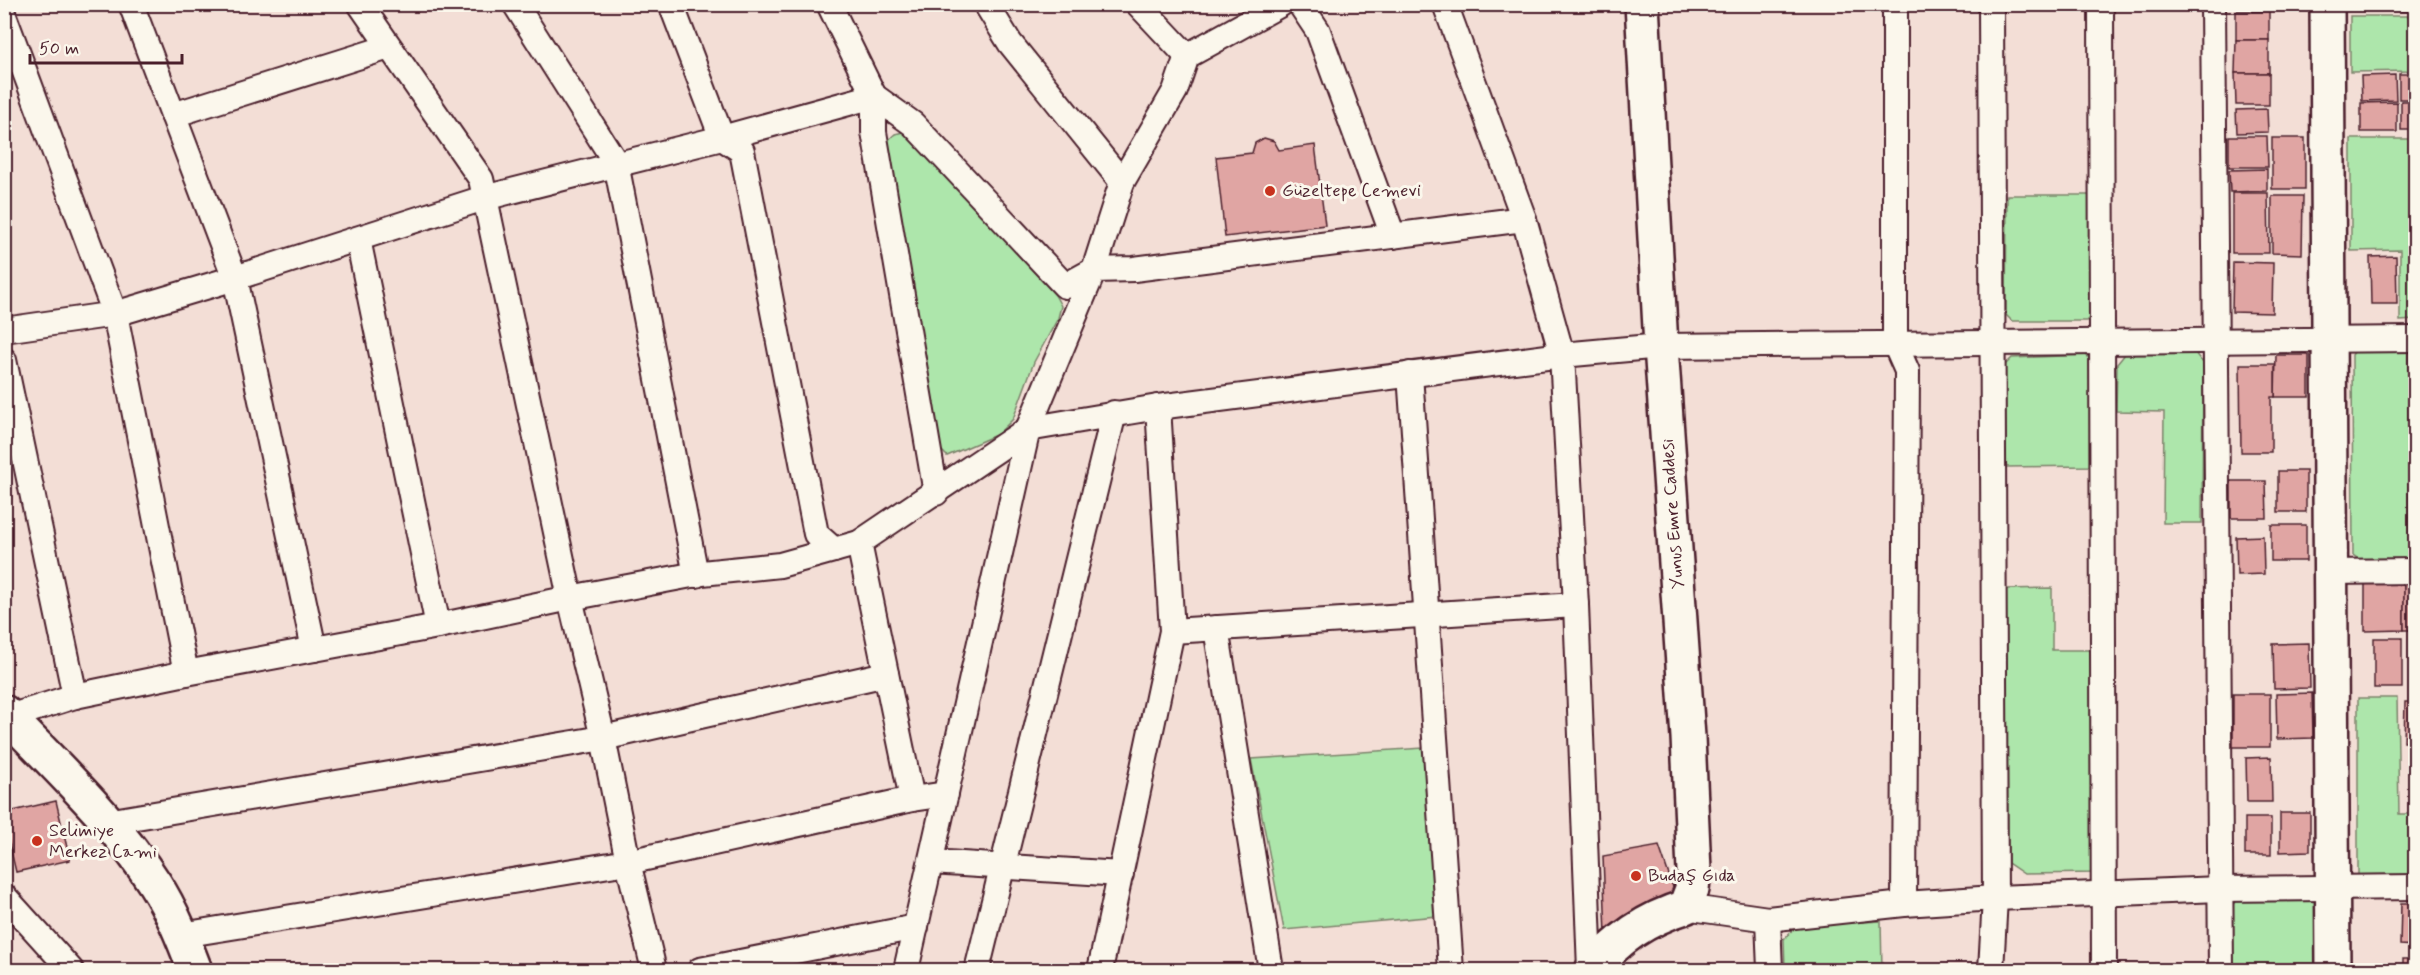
<svg xmlns="http://www.w3.org/2000/svg" width="2420" height="975" viewBox="0 0 2420 975" font-family="Mynerve,sans-serif">
  <style>
    .built { fill: #edcdc7 }
    .green { fill: #ade6ab; stroke: #7c826b; stroke-width: 1.5 }
    .building { fill: #e0a5a3; stroke: #4a1f2b; stroke-width: 1.5 }
    .lines { fill: none; stroke-linecap: round; stroke-linejoin: round }
    .street-casing { stroke: #4a1f2b; stroke-width: 28 }
    .secondary-casing { stroke: #4a1f2b; stroke-width: 38 }
    .street { stroke: #fbf7ec; stroke-width: 24 }
    .secondary { stroke: #fbf7ec; stroke-width: 33 }
    .poi-dot { fill: #c8321e; stroke: #fbf7ec; stroke-width: 2 }
    .labels { text-anchor: middle; dominant-baseline: central; stroke-width: 6; stroke-linejoin: round; paint-order: stroke }
    .poi-label { font-size: 18px; fill: #4a1f2b; stroke: #fbf7ec; text-anchor: start }
    .street-label { font-size: 18px; fill: #4a1f2b; stroke: #fbf7ec }
  </style>
  <rect width="100%" height="100%" fill="#f3ded6"/>
  <filter id="ink" filterUnits="userSpaceOnUse"><feTurbulence type="fractalNoise" baseFrequency=".0167" numOctaves="2"/><feDisplacementMap in="SourceGraphic" scale="12" xChannelSelector="R" yChannelSelector="G"/><feConvolveMatrix kernelMatrix="1 2 1 2 8 2 1 2 1" color-interpolation-filters="sRGB"/></filter>
  <g filter="url(#ink)">
    <polygon class="built" points="2408,348 2416,348 2415,554 2409,554"/>
    <g class="green">
      <polygon points="2350,16 2415,16 2415,71 2350,72"/>
      <polygon points="903,132 913,139 1055,295 1061,306 1058,318 1034,362 1013,419 998,434 947,456 940,449 885,143 895,134"/>
      <polygon points="2351,139 2415,139 2415,320 2400,321 2400,250 2351,251"/>
      <polygon points="2007,195 2092,195 2094,313 2086,321 2012,321 2006,315"/>
      <polygon points="2357,348 2408,348 2409,560 2360,560 2353,555 2352,355"/>
      <polygon points="2194,352 2203,363 2202,523 2163,523 2164,412 2116,411 2117,364 2126,353"/>
      <polygon points="2086,355 2093,362 2094,466 2006,467 2005,365 2012,358"/>
      <polygon points="2052,588 2052,650 2094,650 2096,873 2024,874 2008,863 2006,589"/>
      <polygon points="2358,698 2397,698 2399,814 2415,814 2415,881 2358,877"/>
      <polygon points="1424,748 1437,916 1284,930 1251,759"/>
      <polygon points="2237,899 2322,899 2322,970 2229,970 2230,909"/>
      <polygon points="1881,921 1882,970 1785,970 1784,939 1796,926"/>
    </g>
    <g class="building">
      <polygon points="2241,4 2268,4 2268,7 2241,6"/>
      <polygon points="2356,4 2392,4 2392,9 2356,10"/>
      <rect x="2401" y="4" width="15" height="7"/>
      <rect x="2236" y="11" width="33" height="29"/>
      <polygon points="2236,40 2269,40 2269,73 2235,73"/>
      <polygon points="2235,73 2269,73 2269,105 2236,105"/>
      <rect x="2399" y="74" width="17" height="25"/>
      <polygon points="2395,75 2396,100 2362,101 2361,76"/>
      <rect x="2401" y="101" width="15" height="29"/>
      <polygon points="2397,102 2397,132 2361,132 2361,103"/>
      <polygon points="2267,109 2268,132 2237,133 2236,110"/>
      <polygon points="2229,136 2267,136 2268,167 2229,167"/>
      <polygon points="1264,138 1274,141 1279,150 1315,145 1325,225 1225,237 1216,157 1252,153 1255,143"/>
      <rect x="2272" y="138" width="33" height="51"/>
      <polygon points="2267,169 2267,191 2230,192 2229,170"/>
      <polygon points="2232,193 2268,193 2269,253 2232,253"/>
      <polygon points="2272,196 2303,196 2302,254 2272,253"/>
      <polygon points="2396,256 2397,304 2371,304 2370,257"/>
      <polygon points="2233,262 2273,263 2272,313 2232,312"/>
      <polygon points="2276,355 2309,355 2309,397 2275,397"/>
      <polygon points="2240,364 2275,364 2275,397 2271,397 2271,452 2241,452"/>
      <rect x="2278" y="471" width="28" height="41"/>
      <polygon points="2231,481 2266,481 2267,518 2231,518"/>
      <rect x="2271" y="525" width="35" height="36"/>
      <polygon points="2263,536 2264,574 2237,575 2236,537"/>
      <polygon points="2365,579 2404,579 2404,630 2365,631"/>
      <rect x="2404" y="579" width="12" height="51"/>
      <rect x="2374" y="638" width="28" height="50"/>
      <polygon points="2411,642 2416,642 2416,687 2410,687"/>
      <polygon points="2309,643 2310,688 2274,689 2273,644"/>
      <polygon points="2312,693 2313,738 2277,739 2276,694"/>
      <rect x="2233" y="694" width="37" height="53"/>
      <polygon points="2405,702 2416,702 2416,742 2404,742"/>
      <rect x="2409" y="755" width="7" height="45"/>
      <polygon points="2271,757 2272,802 2247,802 2246,758"/>
      <polygon points="56,801 70,860 16,872 4,822 4,813"/>
      <polygon points="2280,813 2310,813 2310,851 2280,852"/>
      <rect x="2245" y="818" width="26" height="37"/>
      <polygon points="1659,846 1676,896 1606,935 1603,856"/>
      <polygon points="2401,903 2416,903 2416,946 2400,945"/>
      <rect x="2403" y="959" width="13" height="11"/>
    </g>
    <g class="lines">
      <defs>
        <g id="street">
          <polyline points="131,4 235,278 314,649"/>
          <polyline points="360,4 481,179 570,598 603,738 628,862 654,970"/>
          <polyline points="515,4 616,163 696,575"/>
          <polyline points="671,4 722,138 742,151 816,534 834,550"/>
          <polyline points="829,4 874,96 874,132 936,493"/>
          <polyline points="986,4 1010,43 1122,182"/>
          <polyline points="1138,4 1187,56"/>
          <polyline points="1300,4 1318,31 1393,236"/>
          <polyline points="1445,4 1524,219 1562,355 1576,605 1590,970"/>
          <polyline points="1895,4 1895,344 1907,371 1904,904"/>
          <polyline points="2101,4 2104,970"/>
          <polyline points="2213,4 2221,970"/>
          <polyline points="4,16 115,314 186,673"/>
          <polyline points="173,115 389,47"/>
          <polyline points="358,239 438,626"/>
          <polyline points="4,330 115,314 235,278 484,198 722,138 874,96 913,124 1065,286 1094,270 1134,269 1524,219"/>
          <polyline points="4,360 75,696"/>
          <polyline points="1410,374 1451,970"/>
          <polyline points="859,543 912,799"/>
          <polyline points="2330,572 2416,571"/>
          <polyline points="1216,628 1271,970"/>
          <polyline points="1172,631 1576,605"/>
          <polyline points="9,717 75,696 186,673 438,626 570,598 702,573 780,565 859,543 1028,429 1158,407 1562,355 1661,346 2416,339"/>
          <polyline points="107,822 603,738 886,674"/>
          <polyline points="931,862 1121,874"/>
          <polyline points="4,896 71,970"/>
          <polyline points="1685,907 1768,919 1904,904 1995,898 2220,889 2416,887"/>
          <polyline points="1768,919 1770,970"/>
          <polyline points="182,935 628,862 912,799 946,794"/>
          <polyline points="700,970 916,927"/>
          <polyline points="906,970 1028,429 1094,270 1122,182 1175,91 1187,56 1281,4"/>
          <polyline points="977,970 1114,413"/>
          <polyline points="1100,970 1172,631 1158,407"/>
          <polyline points="1991,970 1995,898 1991,4"/>
        </g>
        <g id="secondary">
          <polyline points="2327,4 2333,970"/>
          <path d="M4,712C56,767 114,820 155,884C172,910 184,941 195,970"/>
          <path d="M1592,970C1617,939 1646,919 1685,907L1692,889L1694,871L1688,737L1661,346L1642,4"/>
        </g>
      </defs>
      <use href="#street" class="street-casing"/>
      <use href="#secondary" class="secondary-casing"/>
      <use href="#street" class="street"/>
      <use href="#secondary" class="secondary"/>
    </g>
  </g>
  <g class="poi-dot">
    <circle cx="1270" cy="191" r="6"/>
    <circle cx="37" cy="841" r="6"/>
    <circle cx="1636" cy="876" r="6"/>
  </g>
  <g class="labels">
    <g class="poi-label">
      <text x="1282" y="191">Güzeltepe Cemevi</text>
      <text x="49" y="831">Selimiye<tspan x="49" dy="21">Merkez Cami</tspan></text>
      <text x="1648" y="876">Budaş Gıda</text>
    </g>
    <g class="street-label">
      <text transform="translate(1673 514) rotate(-94)">Yunus Emre Caddesi</text>
    </g>
  </g>
  <rect width="2420" height="975" fill="none" stroke="#fbf7ec" stroke-width="24"/>
  <rect x="12" y="12" width="2396" height="951" fill="none" stroke="#4a1f2b" stroke-width="2" filter="url(#ink)"/>
  <path d="M30 54v9h152v-9" fill="none" stroke="#4a1f2b" stroke-width="3"/>
  <text x="39" y="54" font-size="18" fill="#4a1f2b" stroke="#fbf7ec" stroke-width="4.5" paint-order="stroke">50 m</text>
</svg>
